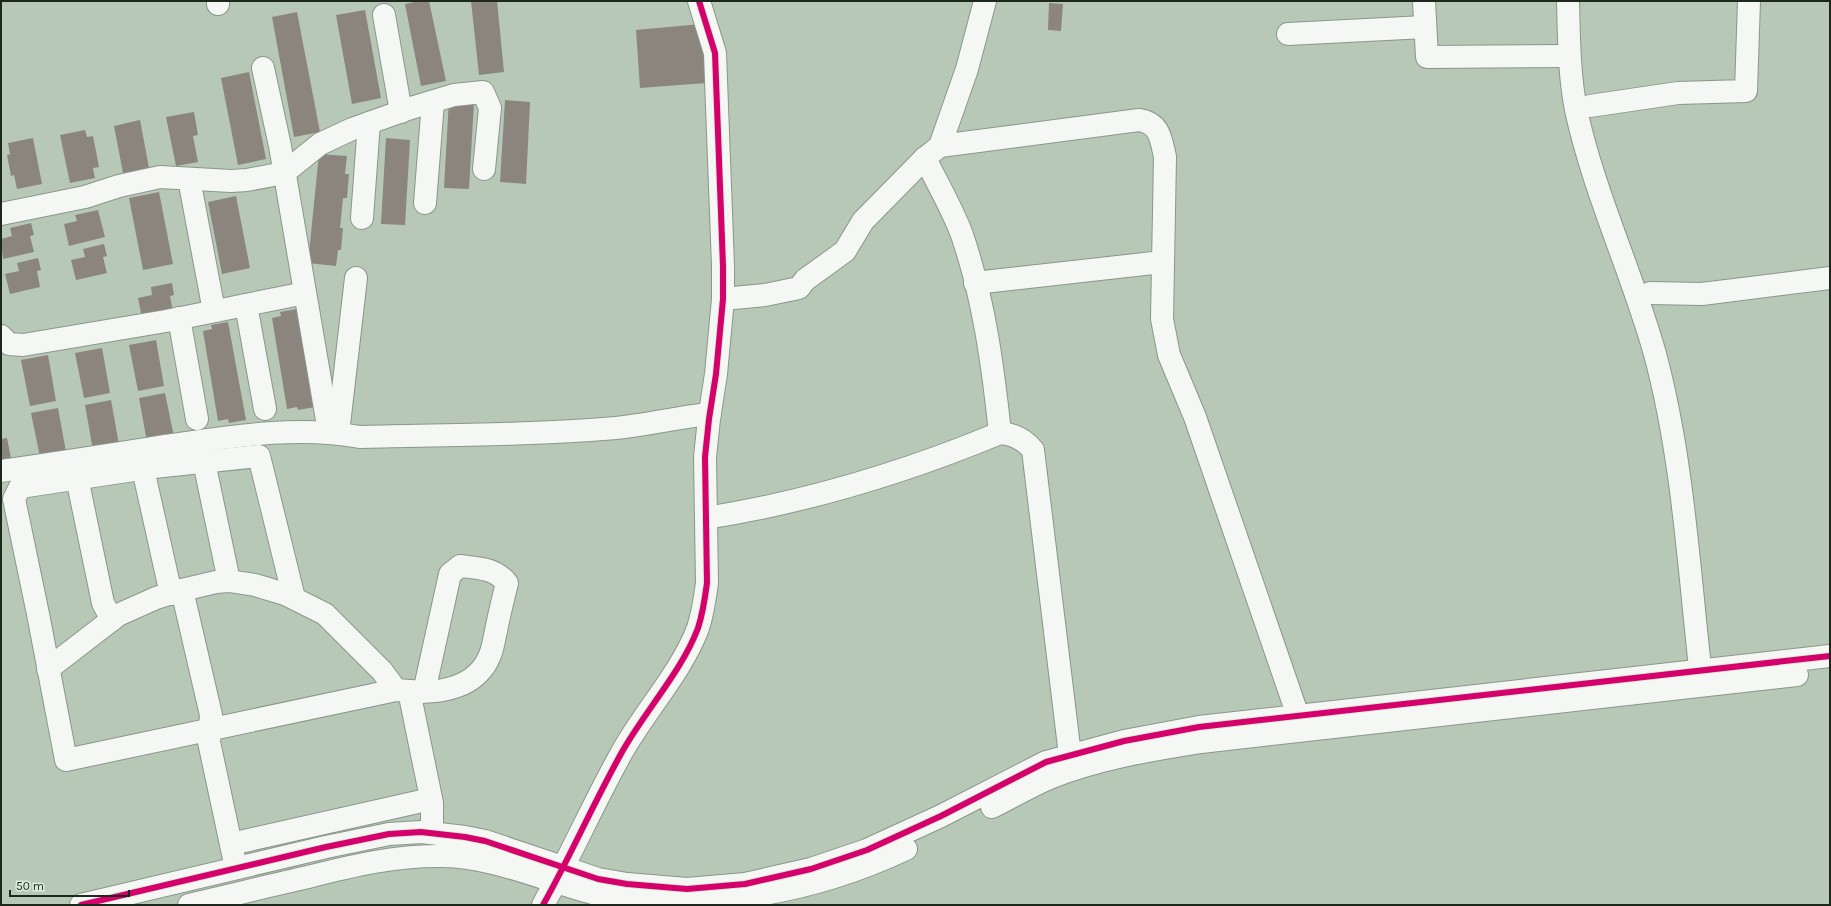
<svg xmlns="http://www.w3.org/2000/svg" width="1831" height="906" viewBox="0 0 1831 906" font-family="Karla,sans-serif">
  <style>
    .building { fill: #8c857d }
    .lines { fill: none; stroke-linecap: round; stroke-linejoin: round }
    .minor-casing { stroke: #8a978a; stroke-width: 24 }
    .minor { stroke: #f4f7f4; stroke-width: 22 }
    .cycleway-casing { stroke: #dcecdb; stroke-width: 8 }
    .cycleway { stroke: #d6006c; stroke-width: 6 }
  </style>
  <rect width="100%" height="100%" fill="#b7c8b7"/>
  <g class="building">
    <polygon points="420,1 429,1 446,81 421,86 405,4"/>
    <polygon points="471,1 497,1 504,72 479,75"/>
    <polygon points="1049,3 1063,4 1061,31 1048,30"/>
    <polygon points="365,10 381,98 352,104 336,15"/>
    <polygon points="297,12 320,132 294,137 272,17"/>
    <polygon points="701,24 706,83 640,88 636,30"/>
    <polygon points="249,72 266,159 238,165 221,78"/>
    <polygon points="449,100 474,102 469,189 444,188"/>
    <polygon points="505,100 530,102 526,184 500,182"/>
    <polygon points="194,112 198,135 193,136 198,162 176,166 166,117"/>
    <polygon points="140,120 149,168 123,173 114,126"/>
    <polygon points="85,130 87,137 93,136 99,167 93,168 95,178 70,183 60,135"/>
    <polygon points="33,138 42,184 17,189 14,175 11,176 7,155 10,154 8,143"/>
    <polygon points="386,138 410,140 405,225 381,224"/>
    <polygon points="319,154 347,156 345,174 349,174 347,198 343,198 340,228 343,228 341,250 338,250 336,266 308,263"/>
    <polygon points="159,192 173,264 143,270 129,198"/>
    <polygon points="236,196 250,268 222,274 208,202"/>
    <polygon points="98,210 105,237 69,246 64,224 77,221 75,215"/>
    <polygon points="31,223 34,235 30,236 34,252 3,259 1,239 12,236 10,228"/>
    <polygon points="104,244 107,256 103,257 107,273 76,280 71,260 85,257 83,249"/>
    <polygon points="38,258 41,270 37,271 40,287 10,294 5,274 19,271 17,263"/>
    <polygon points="172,283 174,295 170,296 173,312 142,318 138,298 152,295 151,287"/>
    <polygon points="297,309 315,407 298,410 297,407 287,409 272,318 281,316 280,312"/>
    <polygon points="228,322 246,420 229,423 228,419 218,421 203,331 212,329 211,325"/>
    <polygon points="156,340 164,386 138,391 129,345"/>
    <polygon points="102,348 110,393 84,398 75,353"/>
    <polygon points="48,355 56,401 30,406 21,360"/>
    <polygon points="165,393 174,437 147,442 139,398"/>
    <polygon points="111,400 119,445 93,450 85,405"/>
    <polygon points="58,408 66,452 40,457 31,413"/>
    <polygon points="7,438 11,458 1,460 1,439"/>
  </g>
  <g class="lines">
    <defs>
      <g id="minor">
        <polyline points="218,1 218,4"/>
        <polyline points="1424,1 1427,57 1569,56"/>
        <path d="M1568,1C1569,37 1569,74 1576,110C1594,193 1632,272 1655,354C1684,462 1689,575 1702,685"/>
        <polyline points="384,15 401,112"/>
        <polyline points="1288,34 1425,27"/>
        <polyline points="263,68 280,146 329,432"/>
        <polyline points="1590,106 1678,93 1746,91 1749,1"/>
        <path d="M940,146L1139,120C1160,123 1161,139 1165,157L1162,319L1169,355L1195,417L1298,716"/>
        <path d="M925,158C937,183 953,210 962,235C984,299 993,367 1000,433"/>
        <polyline points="189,179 214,311"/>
        <polyline points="425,203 433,102"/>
        <polyline points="1,214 85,197 119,186 160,177 231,181 247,180 284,173 320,144 352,129 411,108 454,95 483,92 490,108 484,169"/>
        <polyline points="362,218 369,123"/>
        <polyline points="975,283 1162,262"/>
        <polyline points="1650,293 1702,294 1830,278"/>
        <polyline points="723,299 765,295 799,288 805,280 845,251 863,221 925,158 940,146 967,69 985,1"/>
        <polyline points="246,305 265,409"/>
        <polyline points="179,318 197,419"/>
        <polyline points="1,336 9,344 23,345 166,321 305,293"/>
        <polyline points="338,433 356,278"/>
        <polyline points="204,462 229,581"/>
        <polyline points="143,469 171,594"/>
        <path d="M1,471C55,463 109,455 164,446C229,437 295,425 360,437C445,435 531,435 616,428C647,425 678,417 710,414"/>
        <polyline points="77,478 103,603 112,620"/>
        <path d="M706,518C807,502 906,472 1000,433C1014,434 1024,439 1033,450L1070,755"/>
        <polyline points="182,590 211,715 209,742 236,868"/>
        <polyline points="294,598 259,456 154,467 20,487 14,499 38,614 66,760 396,690 409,691 432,803 432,833"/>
        <polyline points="48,669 118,615 156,598 182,590 216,582 229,581 255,585 285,594 325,614 382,671 396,690"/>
        <path d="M409,691C440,694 477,688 490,655C493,648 494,639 496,631C499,615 503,599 507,583C495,568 478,568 460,566L450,574L424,692"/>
        <path d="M992,807C1012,797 1032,785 1052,777C1099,758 1152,750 1201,742L1797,675"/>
        <polyline points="231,844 431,799"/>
        <polyline points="81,905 326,847 389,834 421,832 465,837 485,841 598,879 627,884 687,889 745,884 811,869 867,850 941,816 1046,762 1124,741 1199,727 1830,656"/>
        <path d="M189,905C228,896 268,886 308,877C351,866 397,855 443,856C495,857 543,880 593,893C608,898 624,899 640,901C732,906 823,888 906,849"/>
        <path d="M543,905C571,855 594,802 622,752C645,711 682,671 698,628C703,613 705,598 707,583L705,457L709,419L716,374L723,299V266L715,53L699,1"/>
      </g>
    </defs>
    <use href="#minor" class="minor-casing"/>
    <use href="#minor" class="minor"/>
    <defs>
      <g id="cycleway">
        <polyline points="81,905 326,847 389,834 421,832 465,837 485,841 598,879 627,884 687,889 745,884 811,869 867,850 941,816 1046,762 1124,741 1199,727 1830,656"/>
        <path d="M543,905C571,855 594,802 622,752C645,711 682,671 698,628C703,613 705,598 707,583L705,457L709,419L716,374L723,299V266L715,53L699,1"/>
      </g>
    </defs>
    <use href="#cycleway" class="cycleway-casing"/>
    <use href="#cycleway" class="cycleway"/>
  </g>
  <rect width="1831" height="906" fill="none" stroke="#1c281c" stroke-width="4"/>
  <path d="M10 890v6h119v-6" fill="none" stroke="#1c281c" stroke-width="2"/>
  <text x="16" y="890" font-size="12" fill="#1c281c" stroke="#dcecdb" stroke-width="3" paint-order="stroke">50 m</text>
</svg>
